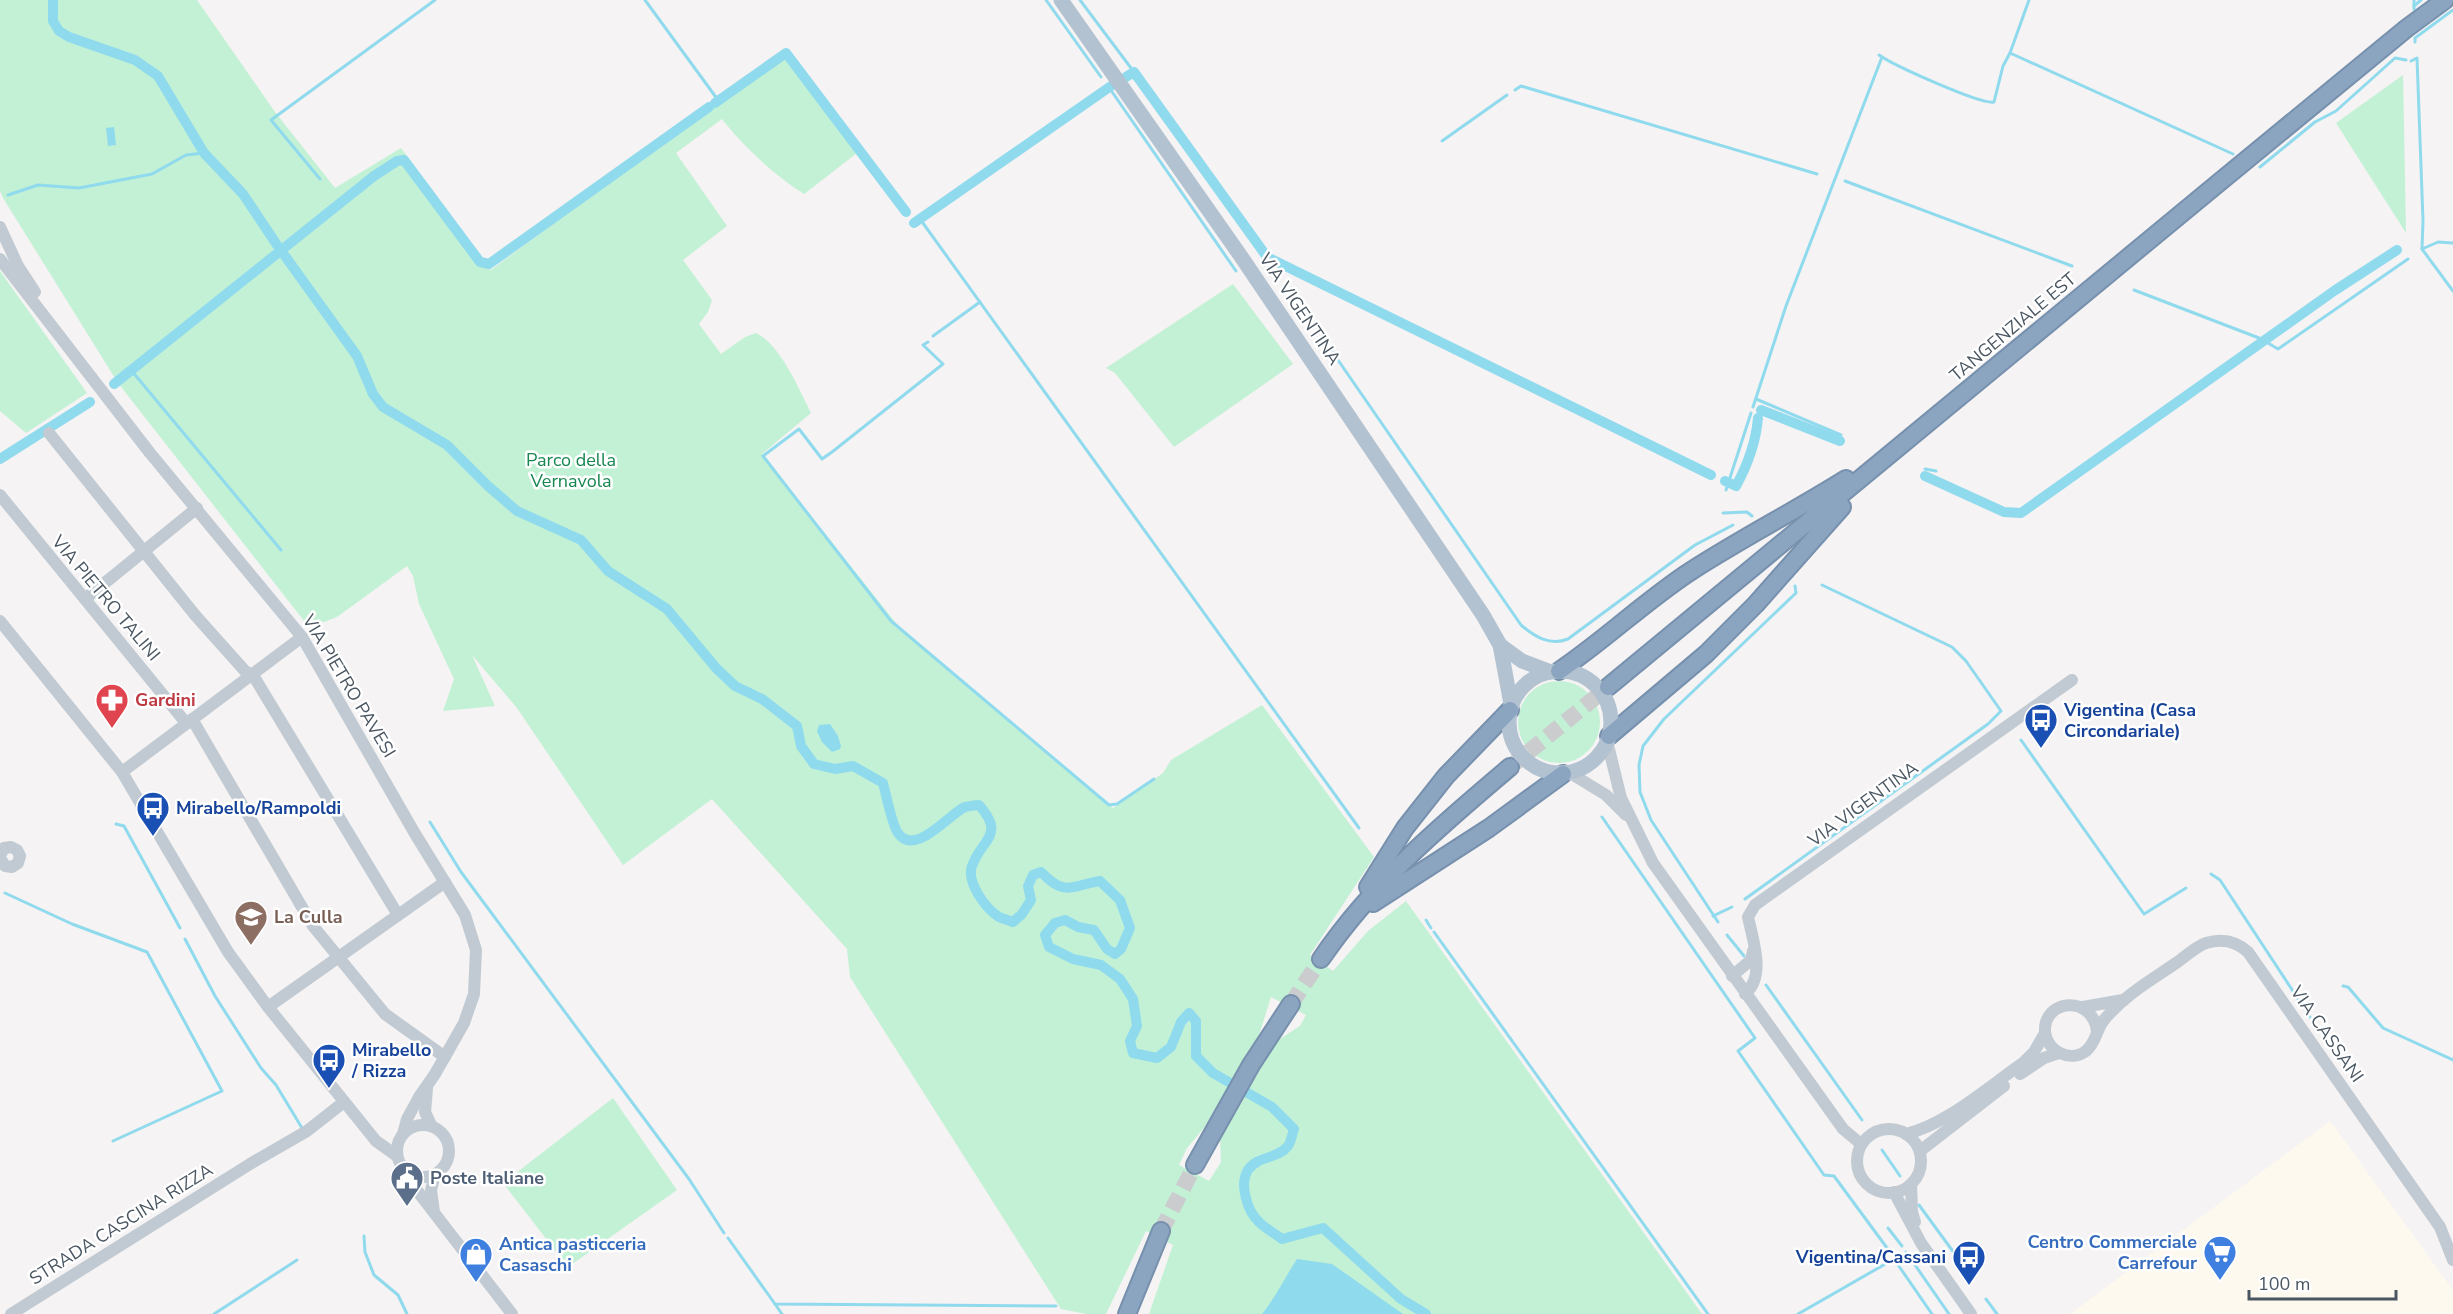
<svg xmlns="http://www.w3.org/2000/svg" width="2453" height="1314" viewBox="0 0 2453 1314" font-family="'Nunito Sans',sans-serif">
  <style>
    .commercial { fill: #fdf9ef }
    .green { fill: #c3f1d5; fill-rule: evenodd }
    .water { fill: #90daee }
    .lines { fill: none; stroke-linecap: round; stroke-linejoin: round }
    .stream { stroke: #90daee; stroke-width: 3 }
    .canal { stroke: #90daee; stroke-width: 10 }
    .highway-tunnel { stroke: #caccce; stroke-width: 16; stroke-dasharray: 16 8; stroke-linecap: butt }
    .highway-casing { stroke: #7690ad; stroke-width: 20 }
    .minor { stroke: #c1cad2; stroke-width: 12 }
    .major { stroke: #b3c2d1; stroke-width: 15 }
    .highway { stroke: #8ba5c1; stroke-width: 16 }
    .labels { text-anchor: middle; dominant-baseline: central; stroke-width: 5; stroke-linejoin: round; paint-order: stroke }
    .street-label { font-size: 18px; fill: #4a5661; stroke: #fff }
    .park-label { font-size: 18px; fill: #17864f; stroke: #fff }
    .health-label { font-size: 18px; font-weight: bold; fill: #be3a42; stroke: #fff; text-anchor: start }
    .transit-label { font-size: 18px; font-weight: bold; fill: #164399; stroke: #fff; text-anchor: start }
    .education-label { font-size: 18px; font-weight: bold; fill: #785e54; stroke: #fff; text-anchor: start }
    .service-label { font-size: 18px; font-weight: bold; fill: #4e5e75; stroke: #fff; text-anchor: start }
    .shop-label { font-size: 18px; font-weight: bold; fill: #366cbe; stroke: #fff; text-anchor: end }
  </style>
  <rect width="100%" height="100%" fill="#f5f3f3"/>
  <polygon class="commercial" points="2330,1121 2453,1290 2453,1314 2070,1314"/>
  <g class="green">
    <path d="M0,0H197L275,112L335,188L401,148L491,270L788,49L861,150L804,194C774,175 744,147 722,119L676,153L727,226L683,260L712,300L708,312L699,324L721,354L745,337L756,333C780,344 799,389 811,413L762,454L903,632L1113,808L1163,773L1171,760L1262,705L1374,857L1310,955L1333,971L1368,931L1406,901L1702,1314H1149L1173,1245L1146,1231L1106,1314H1086L1061,1309L850,977L847,949L712,799L623,865L517,708L472,655L495,706L443,711L454,679L419,604L413,576L407,566L337,617L324,622L316,621L308,626L118,383L3,198L0,191ZM1271,997L1306,1015L1300,1026L1275,1042L1220,1134L1221,1162L1209,1181L1179,1165L1187,1148L1204,1128L1259,1035Z"/>
    <polygon points="2403,75 2406,233 2336,123"/>
    <polygon points="0,271 87,393 26,433 0,411"/>
    <polygon points="1233,284 1293,364 1174,447 1115,373 1106,368"/>
    <circle cx="1559" cy="722" r="41"/>
    <polygon points="613,1098 677,1190 568,1267 503,1183"/>
  </g>
  <g class="water">
    <polygon points="114,127 116,145 108,146 106,128"/>
    <polygon points="830,724 838,736 841,746 840,749 832,752 822,742 817,731 819,725"/>
    <path d="M1297,1259L1332,1264L1403,1314H1262C1276,1297 1285,1277 1297,1259Z"/>
  </g>
  <g class="lines">
    <g class="stream">
      <polyline points="645,0 718,100"/>
      <polyline points="1046,0 1101,77"/>
      <polyline points="1080,0 1134,72"/>
      <polyline points="2414,0 2414,9"/>
      <polyline points="2414,6 2421,0"/>
      <polyline points="2415,42 2415,38 2453,10"/>
      <polyline points="2010,53 2233,154"/>
      <path d="M1879,55C1893,65 1981,105 1994,102L2003,66L2010,53L2029,0"/>
      <polyline points="2411,61 2417,58 2423,221 2422,249 2453,291"/>
      <polyline points="1108,86 1236,271"/>
      <polyline points="1515,90 1521,86 1817,174"/>
      <polyline points="1442,141 1507,95"/>
      <polyline points="2260,167 2315,122 2336,111 2395,58 2406,60"/>
      <polyline points="320,179 271,120 435,0"/>
      <polyline points="1845,181 2072,266"/>
      <polyline points="8,195 38,185 79,188 152,174 186,155 204,153"/>
      <polyline points="920,219 1359,828"/>
      <polyline points="2422,249 2438,242 2453,243"/>
      <polyline points="2134,290 2259,338"/>
      <polyline points="933,336 980,302"/>
      <polyline points="928,342 923,345 943,364 832,452 822,459 799,429 763,456 891,621 1109,805 1117,804 1154,779"/>
      <polyline points="2268,343 2278,349 2408,259"/>
      <path d="M1329,347L1521,625C1535,637 1550,646 1568,639L1695,545L1733,525"/>
      <polyline points="131,370 281,550"/>
      <polyline points="1756,399 1841,435"/>
      <polyline points="1753,407 1786,306 1882,57"/>
      <polyline points="1925,469 1936,471"/>
      <polyline points="1726,490 1751,413"/>
      <polyline points="1723,513 1747,512 1752,516"/>
      <polyline points="2021,740 2144,914 2186,888"/>
      <polyline points="1602,817 1755,1038 1738,1051 1824,1175 1834,1176 1890,1252"/>
      <polyline points="430,822 461,872 689,1179 724,1233"/>
      <polyline points="116,824 124,826 180,928"/>
      <polyline points="2211,874 2220,880 2310,1017"/>
      <polyline points="5,893 72,924 147,952 222,1091 113,1141"/>
      <polyline points="1745,899 1988,724 2001,711 1966,661 1952,647 1822,585"/>
      <polyline points="1713,916 1732,907"/>
      <polyline points="1426,920 1431,928"/>
      <polyline points="1718,922 1651,820 1640,792 1639,765 1643,746 1664,719 1796,593 1795,586"/>
      <polyline points="1434,932 1708,1314"/>
      <polyline points="1727,935 1744,956"/>
      <polyline points="185,939 215,996 261,1068 276,1085 302,1128"/>
      <polyline points="1766,985 1862,1120"/>
      <polyline points="2343,986 2348,987 2383,1028 2453,1060"/>
      <polyline points="1882,1150 1900,1176"/>
      <polyline points="1919,1205 1968,1272"/>
      <polyline points="1888,1228 1902,1246"/>
      <polyline points="364,1236 365,1252 374,1275 398,1295 407,1314"/>
      <polyline points="728,1238 775,1304 1056,1306"/>
      <polyline points="1906,1252 1949,1314"/>
      <polyline points="1986,1299 1997,1314"/>
      <polyline points="775,1304 782,1314"/>
      <polyline points="214,1314 297,1260"/>
      <polyline points="1798,1314 1894,1259 1932,1314"/>
    </g>
    <g class="canal">
      <polyline points="53,0 53,21 59,31 69,37 135,60 158,76 204,153 243,194 277,245"/>
      <polyline points="1126,77 1134,72 1267,257 1711,475"/>
      <polyline points="715,103 786,53 906,212"/>
      <polyline points="914,223 1111,86"/>
      <path d="M285,256L357,356L373,394L383,407L447,445L488,486L517,511L581,540L608,571L667,609L716,668L735,686L762,699L797,726L801,746L814,764L835,769L853,766L883,783C886,794 892,825 898,833C915,858 950,813 965,807C970,806 975,805 979,805C1006,836 982,838 972,866C966,882 986,909 999,917C1003,919 1008,920 1013,922L1022,914L1031,900L1028,886L1033,875L1041,872C1065,897 1070,886 1100,881L1120,900L1130,928L1121,949L1115,954L1107,949L1094,930L1078,927L1065,920L1055,923L1045,935L1049,947L1073,959L1101,965L1120,979L1133,999L1137,1026L1130,1041L1133,1053L1157,1058L1171,1047L1181,1022L1189,1013L1196,1021V1056L1213,1073L1272,1107L1294,1129C1292,1134 1291,1142 1288,1146C1278,1159 1257,1156 1248,1170C1239,1184 1247,1211 1259,1222C1265,1228 1274,1233 1282,1239L1323,1228L1401,1299L1426,1314"/>
      <polyline points="114,384 374,176 397,161 404,160 480,262 489,264 709,107"/>
      <polyline points="1761,410 1840,441"/>
      <polyline points="0,459 90,402"/>
      <polyline points="1925,476 2004,512 2021,513 2334,291 2397,250"/>
      <path d="M1725,481L1736,486C1747,466 1756,441 1758,418"/>
    </g>
    <g class="highway-tunnel">
      <polyline points="1510,767 1608,687"/>
      <polyline points="1291,1004 1321,959"/>
      <polyline points="1161,1231 1195,1165"/>
    </g>
    <defs>
      <g id="highway">
        <path d="M1559,671C1605,640 1645,601 1691,571C1742,538 1795,511 1846,479"/>
        <polyline points="1608,687 2216,185 2407,28 2445,0"/>
        <polyline points="1609,736 1706,654 1756,604 1842,507"/>
        <polyline points="1368,887 1405,828 1446,776 1510,710"/>
        <polyline points="1373,903 1489,828 1563,774"/>
        <path d="M1321,959C1372,884 1440,826 1510,767"/>
        <polyline points="1195,1165 1251,1065 1291,1004"/>
        <polyline points="1127,1314 1161,1231"/>
      </g>
    </defs>
    <use href="#highway" class="highway-casing"/>
    <g class="minor">
      <polyline points="0,227 18,266 35,292"/>
      <polyline points="0,259 150,453 302,637 414,832 465,915 476,950 474,994 464,1023 435,1074 419,1097 407,1119 403,1134"/>
      <polyline points="49,433 195,615 245,671 253,675 398,915"/>
      <polyline points="0,495 186,723"/>
      <polyline points="85,599 197,508"/>
      <polyline points="0,621 122,772 228,952 268,1007 376,1141 397,1156"/>
      <polyline points="192,719 313,926 385,1014 445,1057"/>
      <polyline points="1607,741 1621,798 1653,863 1843,1129 1861,1144"/>
      <polyline points="122,772 302,637"/>
      <polyline points="1570,773 1606,795 1626,815"/>
      <polyline points="0,856 4,848 11,847 17,850 20,856 18,863 12,867 5,866 0,858"/>
      <polyline points="1732,976 1751,960 1753,951"/>
      <path d="M1745,994C1766,977 1753,940 1748,917L1755,905L2072,680"/>
      <polyline points="268,1007 445,882"/>
      <polyline points="2083,1007 2123,1000"/>
      <path d="M2097,1031C2092,994 2043,999 2045,1032C2047,1051 2070,1063 2086,1051C2096,1043 2096,1030 2104,1020C2124,995 2153,979 2179,961C2187,955 2197,946 2206,943C2222,938 2236,941 2248,952L2440,1227L2453,1260"/>
      <polyline points="2020,1074 2044,1058 2059,1053"/>
      <polyline points="427,1089 425,1112 431,1125"/>
      <circle cx="423" cy="1151" r="26"/>
      <circle cx="1889" cy="1161" r="32"/>
      <path d="M1906,1134C1947,1124 1988,1087 2023,1063L2034,1052L2045,1033"/>
      <polyline points="1920,1151 2004,1086"/>
      <polyline points="407,1172 412,1184 512,1314"/>
      <polyline points="1911,1184 1912,1212 1915,1222"/>
      <polyline points="1894,1192 1921,1243 1971,1314"/>
      <polyline points="434,1212 431,1190 435,1174"/>
      <polyline points="11,1314 250,1164 307,1131 344,1102"/>
    </g>
    <g class="major">
      <polyline points="1061,0 1240,255 1483,615 1500,645 1511,704"/>
      <polyline points="1500,645 1522,661 1551,672"/>
      <circle cx="1560" cy="722" r="51"/>
    </g>
    <use href="#highway" class="highway"/>
  </g>
  <defs>
    <symbol id="pharmacy-pin" viewBox="-11 -11 22 30"><path d="M0 17L-7.5 6A9.5 9.5 0 1 1 7.5 6Z" fill="#e0444e" stroke="#fff"/><path d="M-2-6h4v4h4v4h-4v4h-4v-4h-4v-4h4Z" fill="#fff"/></symbol>
    <symbol id="bus-pin" viewBox="-11 -11 22 30"><path d="M0 17L-7.5 6A9.5 9.5 0 1 1 7.5 6Z" fill="#1a4fb4" stroke="#fff"/><path d="M-5-6H5V4H4V6H2V4H-2V6H-4V4H-5ZM-3.5-4V0h7V-4ZM-3.5 1.2v1.5H-2V1.2ZM2 1.2v1.5H3.5V1.2Z" fill="#fff"/></symbol>
    <symbol id="school-pin" viewBox="-11 -11 22 30"><path d="M0 17L-7.5 6A9.5 9.5 0 1 1 7.5 6Z" fill="#8d6e63" stroke="#fff"/><path d="M0-5L7-2L0 1L-7-2ZM-4 1L0 2.5L4 1V4Q0 6-4 4Z" fill="#fff"/></symbol>
    <symbol id="civic-pin" viewBox="-11 -11 22 30"><path d="M0 17L-7.5 6A9.5 9.5 0 1 1 7.5 6Z" fill="#5c6f8a" stroke="#fff"/><path d="M-.6-6.5H3V-4.5H.6V-3L4-1V1h2V6H-6V1h2V-1L-.6-3ZM-1.2 2.5V6h2.4V2.5Z" fill="#fff"/></symbol>
    <symbol id="supermarket-pin" viewBox="-11 -11 22 30"><path d="M0 17L-7.5 6A9.5 9.5 0 1 1 7.5 6Z" fill="#3f7fe0" stroke="#fff"/><path d="M-6-5.5h2.5l.6 2H6L4.5 2H-2.5L-4.4-4H-6ZM-1.5 3.2a1.3 1.3 0 1 0 .1 0ZM3 3.2a1.3 1.3 0 1 0 .1 0Z" fill="#fff"/></symbol>
    <symbol id="shop-pin" viewBox="-11 -11 22 30"><path d="M0 17L-7.5 6A9.5 9.5 0 1 1 7.5 6Z" fill="#3f7fe0" stroke="#fff"/><path d="M-5-2.5h2.3a2.7 3.5 0 0 1 5.4 0H5L5.5 6h-11ZM-1.5-2.5h3a1.5 2.3 0 0 0-3 0Z" fill="#fff"/></symbol>
  </defs>
  <g fill-rule="evenodd">
    <use href="#pharmacy-pin" x="93" y="681" width="38" height="52"/>
    <use href="#bus-pin" x="2022" y="701" width="38" height="52"/>
    <use href="#bus-pin" x="134" y="789" width="38" height="52"/>
    <use href="#school-pin" x="232" y="898" width="38" height="52"/>
    <use href="#bus-pin" x="310" y="1041" width="38" height="52"/>
    <use href="#civic-pin" x="388" y="1159" width="38" height="52"/>
    <use href="#supermarket-pin" x="2201" y="1233" width="38" height="52"/>
    <use href="#shop-pin" x="457" y="1235" width="38" height="52"/>
    <use href="#bus-pin" x="1950" y="1238" width="38" height="52"/>
  </g>
  <g class="labels">
    <g class="street-label">
      <text transform="translate(1300 309) rotate(56)">VIA VIGENTINA</text>
      <text transform="translate(2013 327) rotate(-40)">TANGENZIALE EST</text>
      <text transform="translate(106 598) rotate(50)">VIA PIETRO TALINI</text>
      <text transform="translate(349 686) rotate(59)">VIA PIETRO PAVESI</text>
      <text transform="translate(1863 804) rotate(-36)">VIA VIGENTINA</text>
      <text transform="translate(2327 1034) rotate(55)">VIA CASSANI</text>
      <text transform="translate(121 1224) rotate(-32)">STRADA CASCINA RIZZA</text>
    </g>
    <g class="park-label">
      <text x="571" y="460">Parco della<tspan x="571" dy="21">Vernavola</tspan></text>
    </g>
    <g class="health-label">
      <text x="135" y="700">Gardini</text>
    </g>
    <g class="transit-label">
      <text x="2064" y="710">Vigentina (Casa<tspan x="2064" dy="21">Circondariale)</tspan></text>
      <text x="176" y="808">Mirabello/Rampoldi</text>
      <text x="352" y="1050">Mirabello<tspan x="352" dy="21">/ Rizza</tspan></text>
      <text x="1946" y="1257" text-anchor="end">Vigentina/Cassani</text>
    </g>
    <g class="education-label">
      <text x="274" y="917">La Culla</text>
    </g>
    <g class="service-label">
      <text x="430" y="1178">Poste Italiane</text>
    </g>
    <g class="shop-label">
      <text x="2197" y="1242">Centro Commerciale<tspan x="2197" dy="21">Carrefour</tspan></text>
      <text x="499" y="1244" text-anchor="start">Antica pasticceria<tspan x="499" dy="21">Casaschi</tspan></text>
    </g>
  </g>
  <path d="M2249 1290v9h147v-9" fill="none" stroke="#4a5661" stroke-width="3"/>
  <text x="2258" y="1290" font-size="18" fill="#4a5661" stroke="#ffffff" stroke-width="4.5" paint-order="stroke">100 m</text>
</svg>
